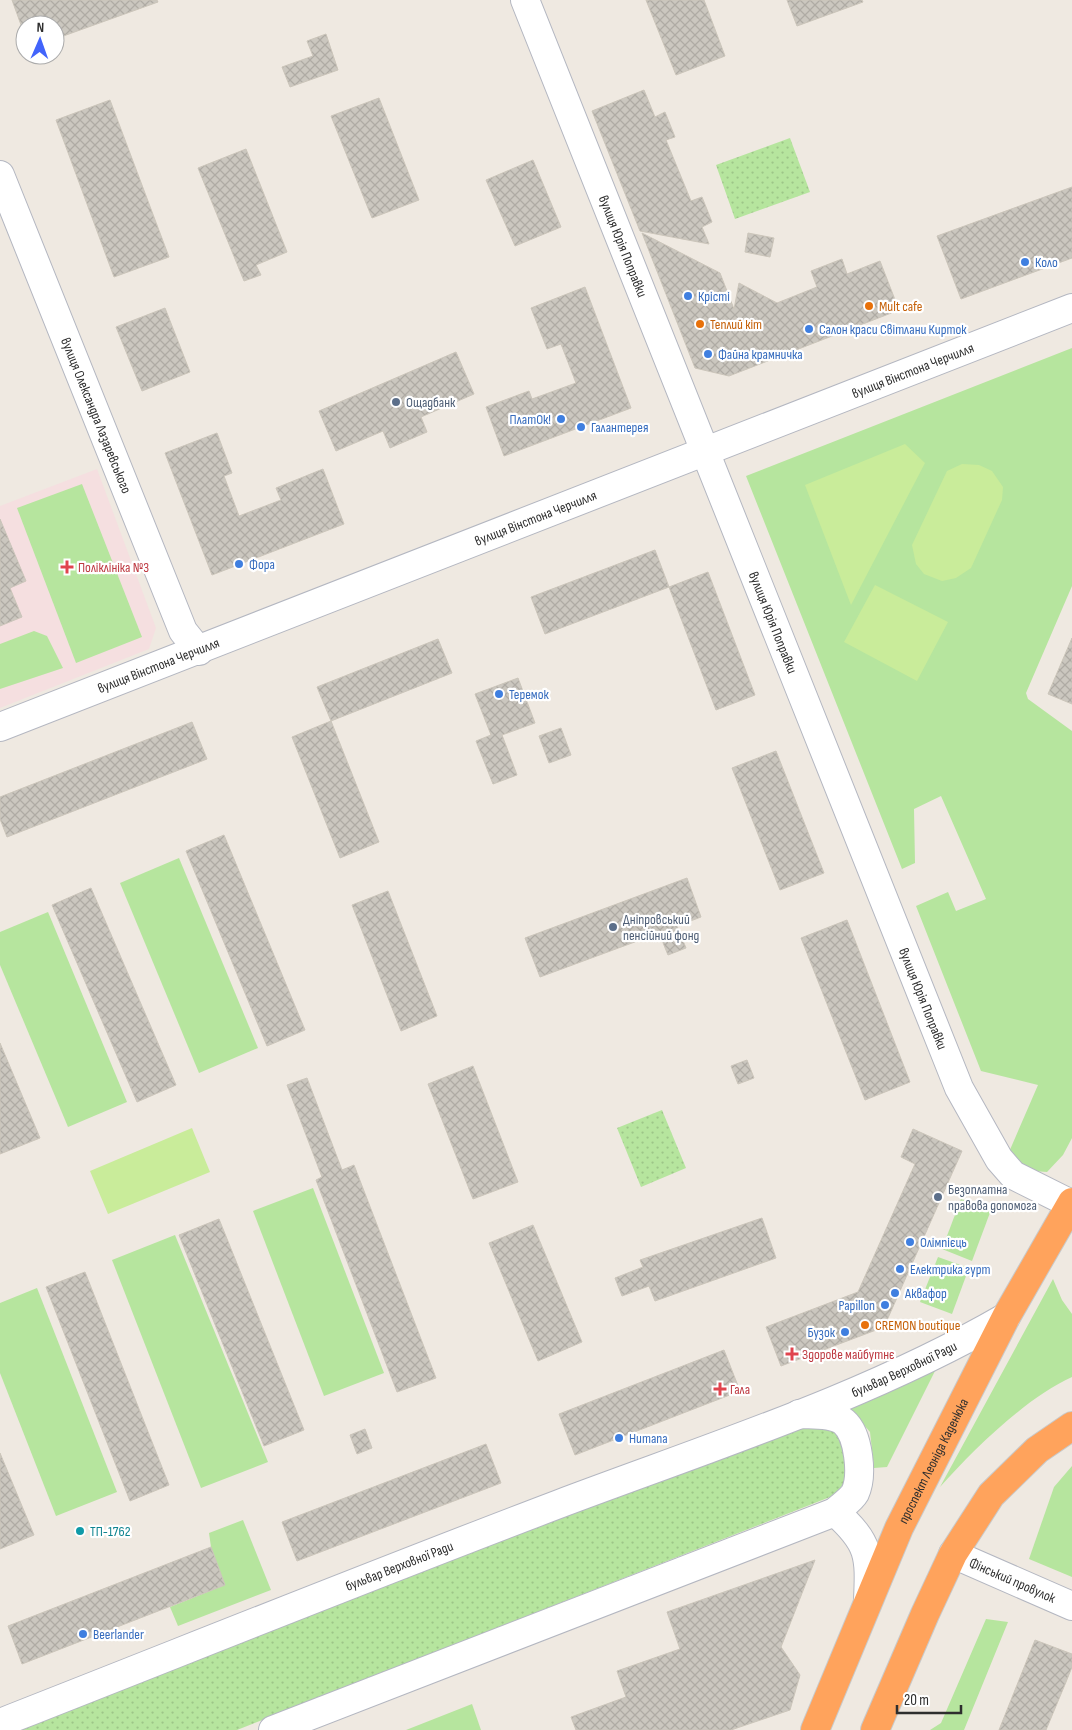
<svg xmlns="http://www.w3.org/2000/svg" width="1072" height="1730" viewBox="0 0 1072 1730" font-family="'Sofia Sans Condensed',sans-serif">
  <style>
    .medical { fill: #f5dfe0 }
    .grass { fill: #b6e59e }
    .park { fill: url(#park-dots) }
    .pitch { fill: #c9ec9a }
    .building { fill: url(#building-cross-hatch); stroke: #cbc5ba }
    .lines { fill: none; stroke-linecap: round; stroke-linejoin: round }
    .minor-casing { stroke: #b4b7c1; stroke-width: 30 }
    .highway-casing { stroke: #c9c9c9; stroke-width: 30 }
    .minor { stroke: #fff; stroke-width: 28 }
    .highway { stroke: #ffa35c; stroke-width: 28 }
    .shop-dot { fill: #3f7fe0; stroke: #fff; stroke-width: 2 }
    .food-dot { fill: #e8710a; stroke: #fff; stroke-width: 2 }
    .service-dot { fill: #5c6f8a; stroke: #fff; stroke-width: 2 }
    .health-dot { fill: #e0444e; stroke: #fff; stroke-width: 2 }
    .culture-dot { fill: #0f9aa8; stroke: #fff; stroke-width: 2 }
    .labels { text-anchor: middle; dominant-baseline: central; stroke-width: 4.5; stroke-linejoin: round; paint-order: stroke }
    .street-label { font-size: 14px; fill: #2e2e2e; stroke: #fff }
    .shop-label { font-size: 14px; fill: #366cbe; stroke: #fff; text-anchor: start }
    .food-label { font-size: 14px; fill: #c56008; stroke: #fff; text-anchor: start }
    .service-label { font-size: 14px; fill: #4e5e75; stroke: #fff; text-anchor: start }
    .health-label { font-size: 14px; fill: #be3a42; stroke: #fff; text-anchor: start }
    .culture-label { font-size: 14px; fill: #0d838f; stroke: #fff; text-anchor: start }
  </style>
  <defs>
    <pattern id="park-dots" width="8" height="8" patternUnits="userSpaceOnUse" patternTransform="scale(1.25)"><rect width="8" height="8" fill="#b6e59e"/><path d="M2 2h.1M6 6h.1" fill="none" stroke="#9dc588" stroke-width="1.8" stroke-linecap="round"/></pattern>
    <pattern id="building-cross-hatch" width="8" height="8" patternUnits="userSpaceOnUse" patternTransform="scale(1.25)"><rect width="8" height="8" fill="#cbc7bf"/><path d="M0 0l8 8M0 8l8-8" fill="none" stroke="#afaba4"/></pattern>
  </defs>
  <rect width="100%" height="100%" fill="#efe9e1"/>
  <polygon class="medical" points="97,469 156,628 149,649 0,708 0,506"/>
  <g class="grass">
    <polygon points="1072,348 1072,586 1026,693 1028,699 1072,731 1072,1138 1063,1155 1047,1172 1021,1170 1009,1152 1038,1085 981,1071 916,906 948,892 956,911 986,899 941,796 914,809 915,863 902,869 746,476"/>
    <polygon points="82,484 142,637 76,663 17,508"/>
    <polygon points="34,631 47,636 63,668 0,689 0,644"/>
    <polygon points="179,858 258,1048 199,1073 120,883"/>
    <polygon points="48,912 127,1102 68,1127 0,965 0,932"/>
    <polygon points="313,1188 384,1373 324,1396 253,1211"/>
    <polygon points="961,1199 991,1210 972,1261 942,1249"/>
    <polygon points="175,1235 268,1462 201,1488 112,1260"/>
    <polygon points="938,1257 969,1268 952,1314 920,1302"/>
    <path d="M1053,1279L1062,1300L1072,1314V1377C1027,1397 973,1450 940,1487Z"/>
    <polygon points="37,1288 117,1492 56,1516 0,1373 0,1303"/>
    <polygon points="937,1367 887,1467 874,1468 870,1432 845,1403"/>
    <polygon points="1072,1466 1072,1577 1029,1559 1054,1487"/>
    <polygon points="243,1520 271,1590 178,1626 170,1607 225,1585 211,1547 209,1533"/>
    <polygon points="986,1619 1008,1622 964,1730 930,1730 941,1723"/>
    <polygon points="472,1704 481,1730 406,1730"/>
  </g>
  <g class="park">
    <polygon points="790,138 810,192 735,219 716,165"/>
    <polygon points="662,1110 686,1168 641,1187 617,1128"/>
    <path d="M810,1419L845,1438C848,1466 856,1478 830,1497L237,1730H13Z"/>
  </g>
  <g class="pitch">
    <polygon points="905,444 925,463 851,605 805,485"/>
    <polygon points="962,464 979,465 992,471 1003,487 1002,500 971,568 956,578 942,581 924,574 916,564 912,545 947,471"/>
    <polygon points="875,585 948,622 917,681 844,642"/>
    <polygon points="192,1128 210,1172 108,1214 90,1171"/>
  </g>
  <g class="building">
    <polygon points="12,0 157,0 158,2 55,39 55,25 25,25 25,36"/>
    <polygon points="646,0 704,0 725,56 676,75"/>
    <polygon points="787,0 862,0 863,2 797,26"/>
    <polygon points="326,34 338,70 290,87 282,67 313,56 307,41"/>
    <polygon points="644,90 655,117 665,112 675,137 666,140 691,201 702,197 712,222 702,227 709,244 640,231 592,111"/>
    <polygon points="379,98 419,200 372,218 331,116"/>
    <polygon points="110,100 169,257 114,277 56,120"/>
    <polygon points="246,149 287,252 256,265 261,275 244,281 198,168"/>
    <polygon points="533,160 561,227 515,246 486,180"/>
    <polygon points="1072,187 1072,258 961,299 937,236"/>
    <polygon points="642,233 720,273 734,309 739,283 777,303 817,287 811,271 842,259 847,274 880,261 899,310 729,376 695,368"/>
    <polygon points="748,233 774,238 770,257 745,252"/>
    <polygon points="585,287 631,408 504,456 486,407 529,391 532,399 576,383 561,344 547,349 531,308"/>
    <polygon points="165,308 190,372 142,391 116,327"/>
    <polygon points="456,352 474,394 421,417 427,432 390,448 383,431 336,451 319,411"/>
    <polygon points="217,433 232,473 224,476 239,516 281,500 276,488 323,469 344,524 212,575 165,453"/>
    <polygon points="0,519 26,581 10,588 22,617 0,626"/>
    <polygon points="655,550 669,587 545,634 531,597"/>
    <polygon points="708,572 755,695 716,710 669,587"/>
    <polygon points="1072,638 1072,704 1048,694"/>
    <polygon points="438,639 452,673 331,721 317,687"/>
    <polygon points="518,678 535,723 502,735 517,775 493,784 476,741 491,735 475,694"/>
    <polygon points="331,721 379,842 340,858 292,737"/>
    <polygon points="192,722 207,759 7,837 0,819 0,797"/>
    <polygon points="561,728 571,755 549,763 539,736"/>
    <polygon points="776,751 824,873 780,890 732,768"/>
    <polygon points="224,835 305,1030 267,1046 186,851"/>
    <polygon points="687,878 701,917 677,926 686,948 668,955 659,933 540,977 525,938"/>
    <polygon points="91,888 176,1085 137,1102 52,905"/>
    <polygon points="388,891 437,1016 401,1031 352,905"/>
    <polygon points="847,920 910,1082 865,1100 801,938"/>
    <polygon points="0,1043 40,1138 0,1154"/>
    <polygon points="747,1060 754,1078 738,1084 731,1066"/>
    <polygon points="473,1066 518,1182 473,1199 428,1084"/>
    <polygon points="307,1078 342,1170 354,1165 436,1378 397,1392 316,1180 322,1177 287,1085"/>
    <polygon points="913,1129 962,1151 884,1327 781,1366 766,1327 858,1292 915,1164 901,1157"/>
    <polygon points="762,1218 776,1258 655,1301 649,1286 622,1296 615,1278 643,1267 640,1260"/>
    <polygon points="219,1219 304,1430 264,1446 179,1235"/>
    <polygon points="533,1225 582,1342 538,1361 489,1243"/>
    <polygon points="85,1272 169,1485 130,1501 46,1287"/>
    <polygon points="724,1350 740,1391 575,1455 559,1414"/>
    <polygon points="365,1429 372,1448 357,1454 350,1435"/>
    <polygon points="486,1444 501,1483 297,1561 282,1522"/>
    <polygon points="0,1453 34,1535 0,1549"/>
    <polygon points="211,1547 225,1585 22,1664 8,1626"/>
    <polygon points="815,1560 781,1647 800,1675 790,1710 731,1730 576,1730 571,1717 626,1697 617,1671 680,1649 667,1612"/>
    <polygon points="1035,1640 1072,1654 1072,1667 1066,1682 1046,1730 999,1730"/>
  </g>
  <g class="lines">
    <defs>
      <g id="minor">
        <path id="s1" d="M525,0L959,1088L999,1159L1013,1175L1071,1204"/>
        <path id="s2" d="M0,175L183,631L199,651"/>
        <path id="s3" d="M0,727L1072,308"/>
        <path d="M799,1414C812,1415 833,1413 844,1422C859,1435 863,1476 855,1493C851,1500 841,1506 835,1512"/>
        <path id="s4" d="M953,1554L1072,1606"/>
        <path id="s5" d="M0,1723C186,1650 372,1575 559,1504C710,1447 866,1398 1006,1317"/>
        <path d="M273,1730L835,1512C870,1543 870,1556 868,1600"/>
      </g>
      <g id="highway">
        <path id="s6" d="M815,1730L899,1528L1006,1317L1072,1202"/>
        <polyline points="875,1730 925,1614 953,1554 991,1495 1037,1450 1072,1426"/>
      </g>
    </defs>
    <use href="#minor" class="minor-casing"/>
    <use href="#highway" class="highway-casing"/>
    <use href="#minor" class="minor"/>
    <use href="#highway" class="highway"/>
  </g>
  <g class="shop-dot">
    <circle cx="1025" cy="262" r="5"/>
    <circle cx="688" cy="296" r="5"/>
    <circle cx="809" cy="329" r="5"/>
    <circle cx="708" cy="354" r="5"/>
    <circle cx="561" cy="419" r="5"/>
    <circle cx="581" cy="427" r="5"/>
    <circle cx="239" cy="564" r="5"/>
    <circle cx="499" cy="694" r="5"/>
    <circle cx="910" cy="1242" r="5"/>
    <circle cx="900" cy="1269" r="5"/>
    <circle cx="895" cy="1293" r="5"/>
    <circle cx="885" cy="1305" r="5"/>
    <circle cx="845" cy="1332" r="5"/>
    <circle cx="619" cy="1438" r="5"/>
    <circle cx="83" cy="1634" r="5"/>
  </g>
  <g class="food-dot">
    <circle cx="869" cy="306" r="5"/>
    <circle cx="700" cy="324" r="5"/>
    <circle cx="865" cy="1325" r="5"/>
  </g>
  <g class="service-dot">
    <circle cx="396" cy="402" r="5"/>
    <circle cx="613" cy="927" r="5"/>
    <circle cx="938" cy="1197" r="5"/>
  </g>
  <g class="health-dot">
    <path d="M64.5 559.5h5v5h5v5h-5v5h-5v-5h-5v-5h5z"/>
    <path d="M789.5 1346.5h5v5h5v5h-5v5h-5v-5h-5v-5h5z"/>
    <path d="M717.5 1381.5h5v5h5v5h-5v5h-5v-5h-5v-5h5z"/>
  </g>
  <circle class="culture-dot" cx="80" cy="1531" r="5"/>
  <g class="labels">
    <g class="street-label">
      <text stroke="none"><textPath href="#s1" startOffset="265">вулиця Юрія Поправки</textPath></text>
      <text stroke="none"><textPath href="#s3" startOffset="980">вулиця Вінстона Черчилля</textPath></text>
      <text stroke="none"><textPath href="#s2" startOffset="259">вулиця Олександра Лазаревського</textPath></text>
      <text stroke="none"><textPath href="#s3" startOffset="575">вулиця Вінстона Черчилля</textPath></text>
      <text stroke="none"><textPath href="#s1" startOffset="670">вулиця Юрія Поправки</textPath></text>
      <text stroke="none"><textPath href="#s3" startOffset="170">вулиця Вінстона Черчилля</textPath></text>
      <text stroke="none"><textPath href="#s1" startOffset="1075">вулиця Юрія Поправки</textPath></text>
      <text stroke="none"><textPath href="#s5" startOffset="971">бульвар Верховної Ради</textPath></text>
      <text stroke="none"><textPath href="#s6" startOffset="294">проспект Леоніда Каденюка</textPath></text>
      <text stroke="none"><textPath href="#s5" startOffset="429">бульвар Верховної Ради</textPath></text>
      <text stroke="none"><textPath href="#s4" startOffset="65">Фінський провулок</textPath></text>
    </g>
    <g class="shop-label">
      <text x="1035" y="262">Коло</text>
      <text x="698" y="296">Крісті</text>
      <text x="819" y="329">Салон краси Світлани Кирток</text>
      <text x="718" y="354">Файна крамничка</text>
      <text x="551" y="419" text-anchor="end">ПлатОк!</text>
      <text x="591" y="427">Галантерея</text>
      <text x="249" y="564">Фора</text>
      <text x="509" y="694">Теремок</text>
      <text x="920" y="1242">Олімпієць</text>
      <text x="910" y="1269">Електрика гурт</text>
      <text x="905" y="1293">Аквафор</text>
      <text x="875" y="1305" text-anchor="end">Papillon</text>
      <text x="835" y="1332" text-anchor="end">Бузок</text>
      <text x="629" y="1438">Humana</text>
      <text x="93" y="1634">Beerlander</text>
    </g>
    <g class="food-label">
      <text x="879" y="306">Mult cafe</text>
      <text x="710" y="324">Теплий кіт</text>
      <text x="875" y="1325">CREMON boutique</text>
    </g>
    <g class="service-label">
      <text x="406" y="402">Ощадбанк</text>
      <text x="623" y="919">Дніпровський<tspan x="623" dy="16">пенсійний фонд</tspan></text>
      <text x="948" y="1189">Безоплатна<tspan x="948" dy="16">правова допомога</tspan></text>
    </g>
    <g class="health-label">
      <text x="78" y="567">Поліклініка №3</text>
      <text x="802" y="1354">Здорове майбутнє</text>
      <text x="730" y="1389">Гала</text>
    </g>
    <g class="culture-label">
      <text x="90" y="1531">ТП-1762</text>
    </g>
  </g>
  <g transform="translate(40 40) rotate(2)"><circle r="24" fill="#ffffff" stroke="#ababab"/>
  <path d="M0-4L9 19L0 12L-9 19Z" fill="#4264fb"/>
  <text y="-8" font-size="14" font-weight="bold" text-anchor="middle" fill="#2e2e2e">N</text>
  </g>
  <path d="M897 1705v8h64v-8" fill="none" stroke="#2e2e2e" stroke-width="2.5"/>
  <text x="904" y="1705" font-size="15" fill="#2e2e2e" stroke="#ffffff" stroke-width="4" paint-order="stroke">20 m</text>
</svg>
